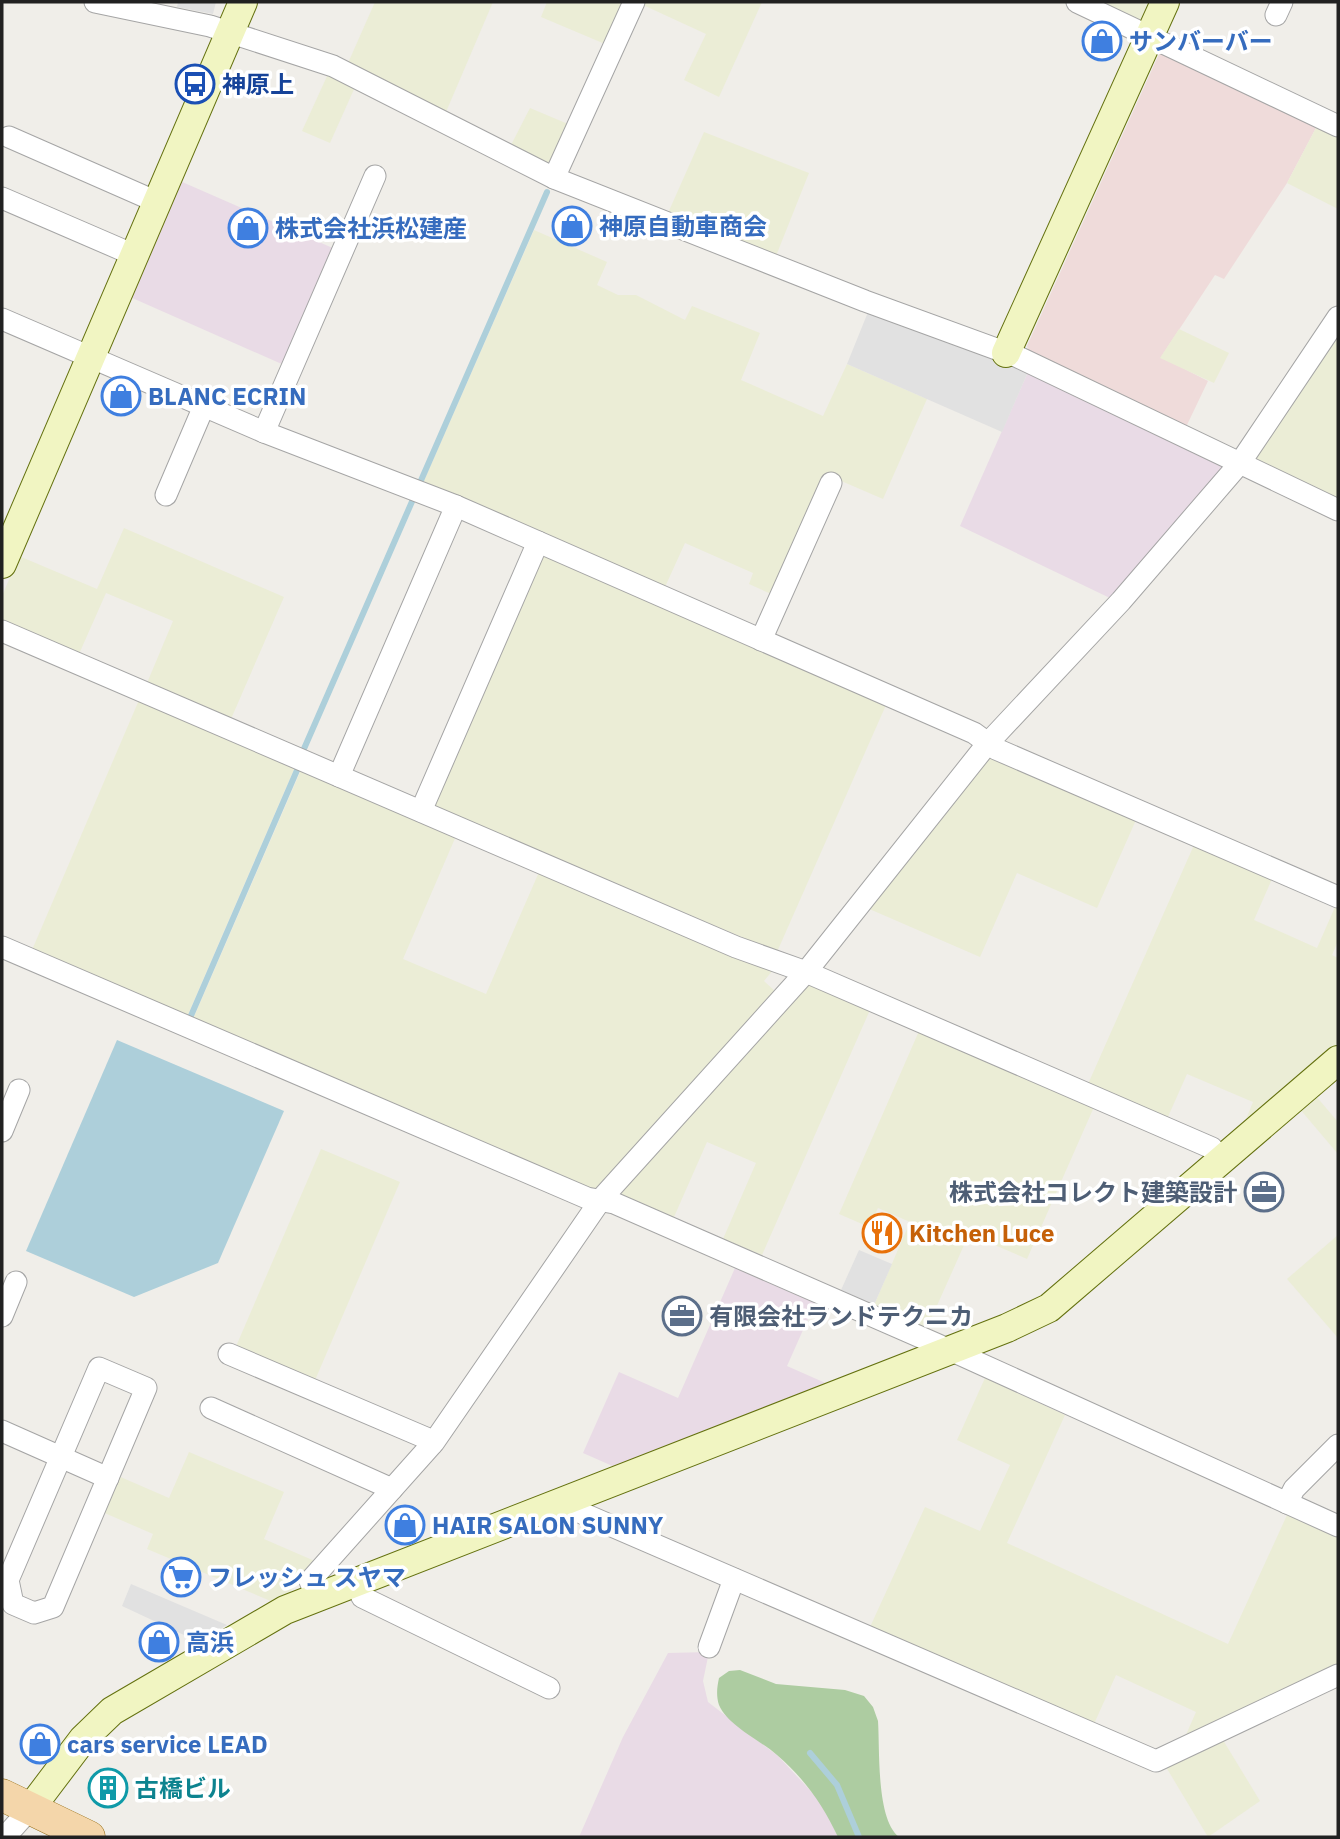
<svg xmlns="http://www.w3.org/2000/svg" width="1340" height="1839" viewBox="0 0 1340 1839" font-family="'IBM Plex Sans','Noto Sans JP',sans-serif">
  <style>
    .commercial { fill: #efdbda }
    .industrial { fill: #e9dbe6 }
    .farmland { fill: #ebedd6 }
    .forest { fill: #adcca1 }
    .parking { fill: #e1e1e1 }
    .water { fill: #adcfda }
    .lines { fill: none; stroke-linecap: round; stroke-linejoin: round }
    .stream { stroke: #adcfda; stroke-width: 6 }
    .street-casing { stroke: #a5a5a5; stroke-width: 23 }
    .secondary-casing { stroke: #64710f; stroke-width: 30 }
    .primary-casing { stroke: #91680d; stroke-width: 33 }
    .street { stroke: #fff; stroke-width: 21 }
    .secondary { stroke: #f1f5c2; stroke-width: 28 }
    .primary { stroke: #f4d6aa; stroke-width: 32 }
    .labels { text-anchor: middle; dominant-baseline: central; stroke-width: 7; stroke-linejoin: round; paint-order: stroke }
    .shop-label { font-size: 24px; font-weight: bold; fill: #366cbe; stroke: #fff; text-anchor: start }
    .transit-label { font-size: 24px; font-weight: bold; fill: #164399; stroke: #fff; text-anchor: start }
    .service-label { font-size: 24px; font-weight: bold; fill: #4e5e75; stroke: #fff; text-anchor: end }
    .food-label { font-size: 24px; font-weight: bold; fill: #c56008; stroke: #fff; text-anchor: start }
    .culture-label { font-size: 24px; font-weight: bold; fill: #0d838f; stroke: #fff; text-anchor: start }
  </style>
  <rect width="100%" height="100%" fill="#f0eee9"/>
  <polygon class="commercial" points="1160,52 1318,124 1287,183 1224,279 1215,275 1161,357 1208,381 1186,427 1029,352 1027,346"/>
  <g class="industrial">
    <polygon points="180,181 335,249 284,365 130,297"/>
    <polygon points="1028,372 1222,465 1223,471 1112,599 960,526"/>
    <polygon points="735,1268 815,1303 787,1366 830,1385 617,1468 583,1453 619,1372 678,1398"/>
    <polygon points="709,1652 703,1681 708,1702 778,1756 821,1802 838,1837 579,1837 623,1737 668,1653"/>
  </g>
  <g class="farmland">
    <polygon points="375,2 493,2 446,112 348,63"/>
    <polygon points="547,2 624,2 605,44 541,17"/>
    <polygon points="645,2 762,2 719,97 684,80 706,34 643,5"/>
    <polygon points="1099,2 1153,2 1145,19 1141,21"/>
    <polygon points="328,74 355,87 330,143 302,131"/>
    <polygon points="530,108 568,124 551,161 545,163 511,145"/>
    <polygon points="1318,124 1338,136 1338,209 1287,183"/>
    <polygon points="704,132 809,173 776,256 668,213"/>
    <polygon points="534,230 607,262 597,285 618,295 636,295 685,320 692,306 760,333 741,380 823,416 847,364 927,399 883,499 825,474 771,594 749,584 753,573 685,543 665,587 423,483"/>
    <polygon points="1179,329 1229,353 1214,383 1160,358"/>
    <polygon points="1338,331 1338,500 1257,461 1255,455"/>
    <polygon points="124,528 284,597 231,719 147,683 173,621 106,593 79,654 2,620 2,596 19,556 97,589"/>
    <polygon points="542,554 886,705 777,952 430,805"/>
    <polygon points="139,700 295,767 187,1017 32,950"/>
    <polygon points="992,757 1136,820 1097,908 1017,873 980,957 867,908 985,759"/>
    <polygon points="301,770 456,836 403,959 486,994 539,872 773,970 764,981 777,993 600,1188 592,1190 193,1019"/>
    <polygon points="1194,845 1272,879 1254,920 1317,948 1335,907 1338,908 1338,941 1332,955 1338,958 1338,1046 1242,1129 1253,1102 1187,1074 1167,1119 1088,1084"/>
    <polygon points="812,985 870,1010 762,1255 723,1239 756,1163 707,1142 674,1217 622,1195 621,1189 804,987"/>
    <polygon points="919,1031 1094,1107 1027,1259 969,1234 927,1328 874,1305 910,1222 878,1208 869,1227 839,1214"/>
    <polygon points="1315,1095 1338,1122 1338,1154 1299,1108"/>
    <polygon points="321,1149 400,1182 313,1385 234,1351"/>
    <polygon points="1338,1235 1338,1338 1287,1279"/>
    <polygon points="985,1378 1065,1415 1007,1543 1228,1644 1287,1515 1338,1538 1338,1665 1185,1737 1196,1712 1116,1675 1094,1724 870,1627 925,1507 980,1531 1010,1465 957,1440"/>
    <polygon points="189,1452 284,1492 264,1539 317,1562 286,1596 273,1602 147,1549 153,1534 100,1511 116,1475 169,1498"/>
    <polygon points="1223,1740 1260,1801 1208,1837 1166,1767"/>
  </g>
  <path class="forest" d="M740,1670L776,1684L845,1690L864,1696L873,1707L878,1721C880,1751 876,1819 899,1837H838C823,1805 804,1778 777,1755C760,1740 728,1726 719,1705C716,1696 717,1687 719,1678L729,1671Z"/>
  <g class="parking">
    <polygon points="178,2 216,2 213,14 177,7"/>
    <polygon points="868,312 1028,372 1002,432 847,364"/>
    <polygon points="859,1250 892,1264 874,1305 841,1290"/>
    <polygon points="131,1584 227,1625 199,1642 122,1606"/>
  </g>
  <polygon class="water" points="117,1040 284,1111 218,1263 134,1297 26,1251"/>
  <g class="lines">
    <g class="stream">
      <polyline points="419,485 547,192"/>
      <polyline points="303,751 414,497"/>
      <polyline points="190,1018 298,768"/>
      <polyline points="810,1753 837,1785 859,1837"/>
    </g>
    <defs>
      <g id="street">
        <polyline points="95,2 210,26 333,66 554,178 865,301 1018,357 1338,510"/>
        <polyline points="1077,2 1338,126"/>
        <polyline points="1276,15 1282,2"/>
        <polyline points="9,137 157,202"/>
        <polyline points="554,178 634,2"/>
        <polyline points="2,198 134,255"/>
        <polyline points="2,319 264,432 456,506 974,733 996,749 1338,897"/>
        <polyline points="264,432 375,176"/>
        <polyline points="166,495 204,406"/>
        <polyline points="2,631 736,947 806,972 1212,1148 1222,1160"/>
        <polyline points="761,640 831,483"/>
        <polyline points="339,776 456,506"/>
        <polyline points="421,811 538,542"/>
        <polyline points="2,947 587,1198 614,1203 950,1350 1338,1526"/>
        <polyline points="2,1131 19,1090"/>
        <polyline points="2,1316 16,1282"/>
        <polyline points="229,1354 426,1438 432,1444"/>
        <polygon points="99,1368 146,1388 53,1607 34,1613 13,1604 8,1580"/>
        <polyline points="211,1408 392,1489"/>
        <polyline points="2,1431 108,1478"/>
        <polyline points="571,1497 577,1511 1156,1761 1338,1675"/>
        <polyline points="1287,1503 1294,1489 1338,1445"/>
        <polyline points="356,1581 362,1597 549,1688"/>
        <polyline points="316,1597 310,1581 434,1442 602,1198 806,972 988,743 1121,601 1240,463 1338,317"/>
        <polyline points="709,1647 734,1579"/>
        <polyline points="5,1837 30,1809"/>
      </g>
      <g id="secondary">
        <polyline points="1006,353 1165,2"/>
        <polyline points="2,564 243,2"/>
        <polyline points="30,1809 83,1739 112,1711 285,1610 1007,1328 1049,1308 1338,1060"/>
      </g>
      <polyline id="primary" points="2,1795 89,1837"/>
    </defs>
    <use href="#street" class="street-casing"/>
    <use href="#secondary" class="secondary-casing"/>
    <use href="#primary" class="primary-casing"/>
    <use href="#street" class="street"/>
    <use href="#secondary" class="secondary"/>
    <use href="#primary" class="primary"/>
  </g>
  <defs>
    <symbol id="shop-ring" viewBox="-11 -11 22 22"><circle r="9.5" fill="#fff" stroke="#3f7fe0" stroke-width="1.5"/><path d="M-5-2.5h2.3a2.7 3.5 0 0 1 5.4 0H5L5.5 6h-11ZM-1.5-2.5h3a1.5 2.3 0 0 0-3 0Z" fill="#3f7fe0"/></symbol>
    <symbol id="bus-ring" viewBox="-11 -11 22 22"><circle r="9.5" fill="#fff" stroke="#1a4fb4" stroke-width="1.5"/><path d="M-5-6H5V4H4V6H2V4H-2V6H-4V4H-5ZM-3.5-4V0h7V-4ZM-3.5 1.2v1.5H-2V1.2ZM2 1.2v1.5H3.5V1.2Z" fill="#1a4fb4"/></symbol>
    <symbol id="office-ring" viewBox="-11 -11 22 22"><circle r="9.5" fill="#fff" stroke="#5c6f8a" stroke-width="1.5"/><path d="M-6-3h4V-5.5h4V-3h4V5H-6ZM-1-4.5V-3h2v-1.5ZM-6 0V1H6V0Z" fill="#5c6f8a"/></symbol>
    <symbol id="restaurant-ring" viewBox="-11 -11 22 22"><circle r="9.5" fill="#fff" stroke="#e8710a" stroke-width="1.5"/><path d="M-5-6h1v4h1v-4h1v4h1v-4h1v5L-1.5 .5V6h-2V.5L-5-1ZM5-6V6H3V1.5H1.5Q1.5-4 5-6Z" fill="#e8710a"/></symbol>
    <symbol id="supermarket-ring" viewBox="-11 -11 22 22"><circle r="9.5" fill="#fff" stroke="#3f7fe0" stroke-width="1.5"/><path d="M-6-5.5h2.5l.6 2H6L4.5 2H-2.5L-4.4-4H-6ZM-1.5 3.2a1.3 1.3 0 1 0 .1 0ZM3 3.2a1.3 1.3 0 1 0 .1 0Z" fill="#3f7fe0"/></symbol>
    <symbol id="building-ring" viewBox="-11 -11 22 22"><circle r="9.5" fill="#fff" stroke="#0f9aa8" stroke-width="1.5"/><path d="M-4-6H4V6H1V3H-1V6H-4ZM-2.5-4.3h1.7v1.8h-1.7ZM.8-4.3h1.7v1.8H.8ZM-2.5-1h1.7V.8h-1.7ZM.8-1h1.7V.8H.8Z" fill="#0f9aa8"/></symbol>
  </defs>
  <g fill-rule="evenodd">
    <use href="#shop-ring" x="1080" y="19" width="44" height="44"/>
    <use href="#bus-ring" x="173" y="62" width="44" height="44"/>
    <use href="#shop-ring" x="550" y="204" width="44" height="44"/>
    <use href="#shop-ring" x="226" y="206" width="44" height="44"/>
    <use href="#shop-ring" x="99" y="374" width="44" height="44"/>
    <use href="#office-ring" x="1242" y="1170" width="44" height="44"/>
    <use href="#restaurant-ring" x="860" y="1211" width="44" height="44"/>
    <use href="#office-ring" x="660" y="1294" width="44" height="44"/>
    <use href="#shop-ring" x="383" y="1503" width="44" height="44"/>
    <use href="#supermarket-ring" x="159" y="1555" width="44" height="44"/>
    <use href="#shop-ring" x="137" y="1620" width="44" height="44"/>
    <use href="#shop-ring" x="18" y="1722" width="44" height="44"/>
    <use href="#building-ring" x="86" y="1766" width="44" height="44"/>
  </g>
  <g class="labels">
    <g class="shop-label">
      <text x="1129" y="41">サンバーバー</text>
      <text x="599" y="226">神原自動車商会</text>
      <text x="275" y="228">株式会社浜松建産</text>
      <text x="148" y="396">BLANC ECRIN</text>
      <text x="432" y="1525">HAIR SALON SUNNY</text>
      <text x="208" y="1577">フレッシュ スヤマ</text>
      <text x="186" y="1642">高浜</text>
      <text x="67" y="1744">cars service LEAD</text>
    </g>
    <g class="transit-label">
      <text x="222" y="84">神原上</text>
    </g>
    <g class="service-label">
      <text x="1237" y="1192">株式会社コレクト建築設計</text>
      <text x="709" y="1316" text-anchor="start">有限会社ランドテクニカ</text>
    </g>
    <g class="food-label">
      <text x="909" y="1233">Kitchen Luce</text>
    </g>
    <g class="culture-label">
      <text x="135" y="1788">古橋ビル</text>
    </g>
  </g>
  <rect width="1340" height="1839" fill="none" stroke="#212121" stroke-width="7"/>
</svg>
